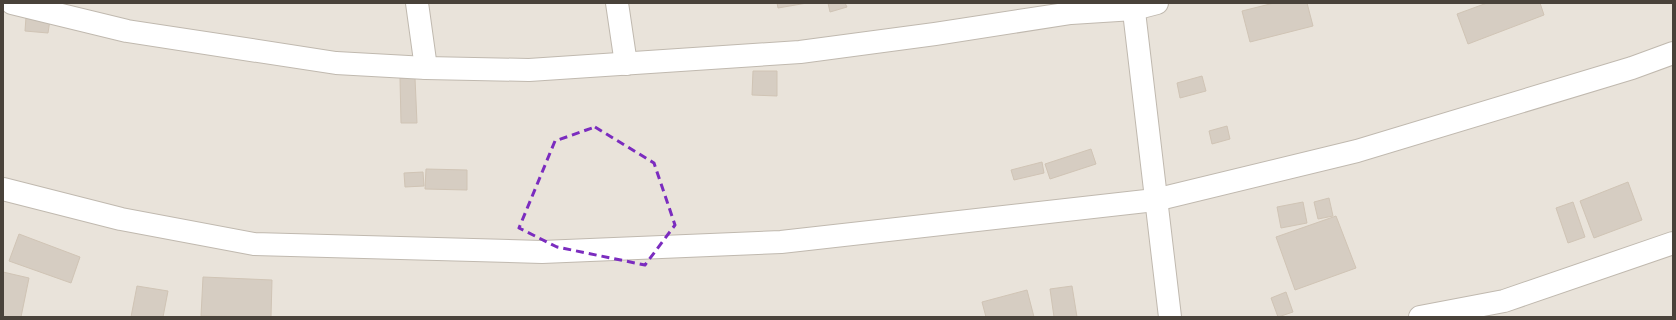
<svg xmlns="http://www.w3.org/2000/svg" width="1676" height="320" viewBox="0 0 1676 320" font-family="'PT Sans Narrow',sans-serif">
  <style>
    .residential { fill: #e9e3da }
    .building { fill: #d6cdc2; stroke: #d0c4b5 }
    .lines { fill: none; stroke-linecap: round; stroke-linejoin: round }
    .minor-casing { stroke: #c0b9af; stroke-width: 24 }
    .minor { stroke: #fff; stroke-width: 22 }
    .marked { fill: none; stroke: #7b2cbf; stroke-width: 3; stroke-dasharray: 8 5; stroke-linejoin: round }
  </style>
  <rect width="100%" height="100%" fill="#f5f2ec"/>
  <rect class="residential" x="3" y="3" width="1670" height="314"/>
  <g class="building">
    <polygon points="777,3 807,3 778,8"/>
    <polygon points="828,3 845,3 847,7 830,12"/>
    <polygon points="1274,3 1307,3 1313,26 1250,42 1242,11"/>
    <polygon points="1487,3 1540,3 1544,15 1468,44 1457,14"/>
    <polygon points="26,17 50,20 48,33 25,31"/>
    <polygon points="753,71 777,71 777,96 752,95"/>
    <polygon points="1202,76 1206,91 1180,98 1177,83"/>
    <polygon points="400,78 415,78 417,123 401,123"/>
    <polygon points="1227,126 1230,139 1212,144 1209,131"/>
    <polygon points="1091,149 1096,164 1050,179 1045,164"/>
    <polygon points="1042,162 1044,173 1014,180 1011,170"/>
    <polygon points="426,169 467,170 467,190 425,189"/>
    <polygon points="423,172 424,186 405,187 404,173"/>
    <polygon points="1628,182 1642,220 1594,238 1580,201"/>
    <polygon points="1329,198 1333,216 1318,219 1314,202"/>
    <polygon points="1303,202 1307,223 1281,228 1277,207"/>
    <polygon points="1573,202 1585,237 1568,243 1556,208"/>
    <polygon points="1336,216 1356,268 1295,290 1276,237"/>
    <polygon points="19,234 80,257 71,283 9,261"/>
    <polygon points="3,272 29,278 21,317 3,317"/>
    <polygon points="203,277 272,280 271,317 201,316"/>
    <polygon points="137,286 168,291 163,317 131,317"/>
    <polygon points="1072,286 1077,317 1054,317 1050,289"/>
    <polygon points="1027,290 1034,317 986,317 982,302"/>
    <polygon points="1286,292 1293,312 1278,317 1271,298"/>
  </g>
  <g class="lines">
    <defs>
      <g id="minor">
        <polyline points="12,3 127,31 336,63 426,68 529,70 800,52 935,34 1071,13 1134,9 1157,3"/>
        <polyline points="417,3 426,68"/>
        <polyline points="617,3 626,64"/>
        <polyline points="1133,3 1170,317"/>
        <polyline points="3,189 121,219 254,244 542,252 781,242 1155,200 1357,151 1632,68 1673,53"/>
        <polyline points="1420,317 1504,301 1673,243"/>
      </g>
    </defs>
    <use href="#minor" class="minor-casing"/>
    <use href="#minor" class="minor"/>
  </g>
  <path class="marked" d="M595,127L654,163L675,225L645,265L557,247L519,228L555,141Z"/>
  <rect width="1676" height="320" fill="none" stroke="#49423a" stroke-width="8"/>
</svg>
